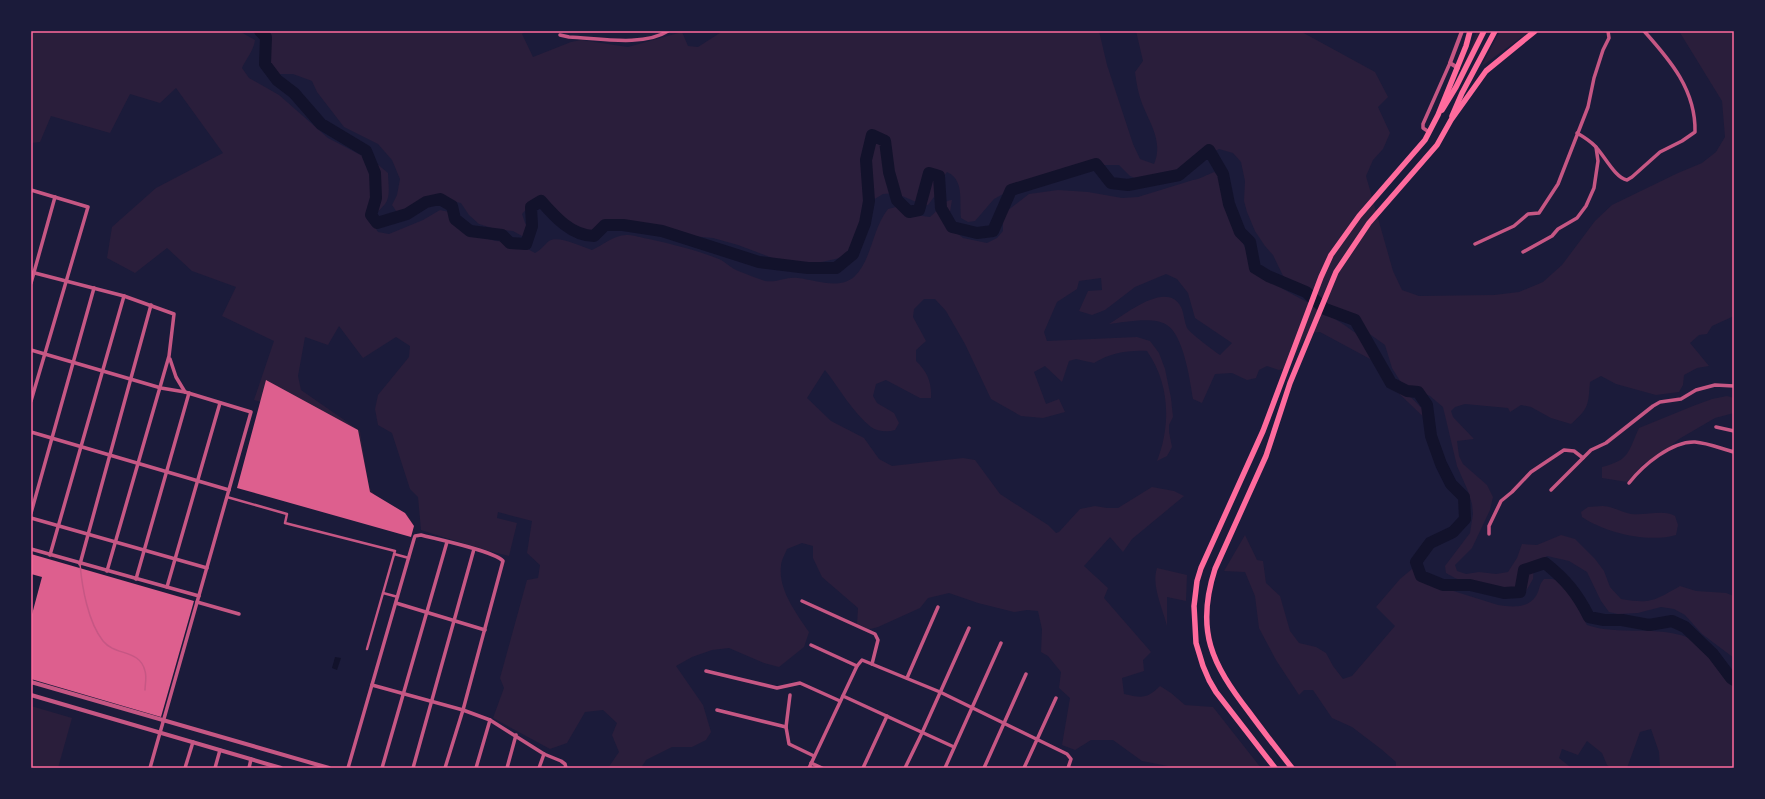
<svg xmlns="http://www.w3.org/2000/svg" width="1765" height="799" viewBox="0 0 1765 799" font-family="Signika,sans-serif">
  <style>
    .green { fill: #2a1e3b }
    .water { fill: #12122b }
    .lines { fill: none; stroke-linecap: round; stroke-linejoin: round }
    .river { stroke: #12122b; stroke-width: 12 }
    .building { fill: #dd5f8e }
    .service { stroke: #c65784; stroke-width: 1.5 }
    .pedestrian { stroke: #c65784; stroke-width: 2.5 }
    .minor { stroke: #c65784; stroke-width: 3.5 }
    .tertiary { stroke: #c65784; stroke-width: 4 }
    .primary { stroke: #ff6b9d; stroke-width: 5.5 }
    .trunk { stroke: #ff6b9d; stroke-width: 5.5 }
    .neatline { fill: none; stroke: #ff6b9d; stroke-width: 1.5 }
  </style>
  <rect width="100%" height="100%" fill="#1b1b3a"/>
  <g class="green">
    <path d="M31,31H239L255,40C254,50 246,59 242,68L249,78L279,95L328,138L376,163L388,173C388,182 391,197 385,204C378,213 376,210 372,222L378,232L389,234L423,220L440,210L449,212L458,225L468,234L496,241L517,243L535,253C541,250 544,245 549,241C558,235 582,247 592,250C603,245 615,234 628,235C634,235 642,238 649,239C672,244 696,250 719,259C724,261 729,266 734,269C740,272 759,279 765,281C777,283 787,276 798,278C816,280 838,290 854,277C872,260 872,229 888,209L896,207L914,215L930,217C937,212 943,200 952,200L949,218L953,230L963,238L987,243L997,238L1003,231V214L1029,194L1058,190L1088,192L1122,198L1138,197L1193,180C1201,179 1206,175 1214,172C1239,189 1231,207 1239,231C1242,244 1250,259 1258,270C1267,283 1303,299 1319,309C1334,318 1365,337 1375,351C1382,360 1386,372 1394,381C1411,400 1422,403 1434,427L1386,381L1372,360L1320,332L1310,333L1304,339L1288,367L1279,370L1267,366L1259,370L1256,378L1247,380L1232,373L1215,374L1202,403L1193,399C1190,381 1184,336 1167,325C1154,316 1125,322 1109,324C1126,314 1167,280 1181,307C1184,313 1184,321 1187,328C1190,333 1214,351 1220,355L1232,343L1195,318L1188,293L1177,279L1166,274L1135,287L1105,310L1092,315L1079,311L1088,291L1102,290L1101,278L1079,281L1077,289L1057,302L1044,332L1047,341L1137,337L1150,341L1159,353L1165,369L1171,398L1173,417L1169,425V432L1172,447L1167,456L1157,461C1171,425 1170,384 1147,351C1128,350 1110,353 1094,363L1076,359L1069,361L1062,382L1045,366L1034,372L1046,404L1059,399L1065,412L1043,418L1021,416L991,399L965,344L946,311L935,299H924L914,309L913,317L926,341L916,350V361C927,371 932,383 931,398H920L886,380L876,384L873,396L877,403L894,413L899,423L895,430C888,432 878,432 871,427C853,413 840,389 825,370L807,398L831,421L864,438L879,459L892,466L963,458L975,460L1000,494L1048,525L1056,533L1059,532L1080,509L1095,506L1107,508H1118L1152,487L1174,491L1184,496L1132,539L1123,552L1110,537L1084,566L1108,588L1104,598L1151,652L1143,660L1144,671L1122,678L1124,694C1142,698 1147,699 1160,686L1171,693L1185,705L1213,707L1261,768H1178L1142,761L1113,740H1091L1075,750L1062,745L1070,698L1059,688L1061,672L1048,656L1041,652L1042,629L1038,611L1027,610L1014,612L978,603L949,593L928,598L920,608L878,627L863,631L857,625L858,608L822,577L813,558V546L802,543L787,549C785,554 781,561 781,566C778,590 797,614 809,632L804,647L779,667L764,663L729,648L712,650L692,657L676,666L703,705L711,732L706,740L692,747H672L646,760L641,768H608L619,752L612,735L617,723L603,710L585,712L567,743L550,749L493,718L504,688L500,678L527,580L538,578L540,565L527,553L532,521L498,512L497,518L517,523L509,556C479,549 450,539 421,530L418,497L410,489L392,433L378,425L375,409L378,395L409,357L410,346L396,337L363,358L339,326L328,345L305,337L298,376L301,390L360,431L369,487L376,497L407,514L413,524V531L307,502L264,403L254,400L274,341L222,316L236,287L192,271L167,248L135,273L107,258L112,227L156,188L223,153L176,88L160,103L130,94L110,133L51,116L40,142L31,143Z"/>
    <path d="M270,31H525L522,34L533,57L571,42L581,40L628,47L682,32L688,46L698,47L723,31H1099L1107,65L1133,144L1140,159L1154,164C1165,138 1145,118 1139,94C1137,87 1136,79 1135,72L1143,61L1136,31H1300L1375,72L1388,97L1378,107L1390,133L1383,149L1373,160L1366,176L1393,271L1402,290L1419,296L1494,295L1519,292L1543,282L1562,265L1595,221L1612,205L1678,173L1702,163L1716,152L1725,137L1722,101L1679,31H1734V316L1712,326L1707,334L1699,335L1690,343L1709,366L1697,368L1684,375L1683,385L1679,392L1656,395L1616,384L1601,376L1590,382C1588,406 1589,408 1571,424L1551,418L1531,407L1521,405L1510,412L1508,408L1465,404L1455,407L1451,411L1453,417L1474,439L1457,441L1459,456L1463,464L1487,485L1493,497L1490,510L1472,548L1455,565L1457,571L1466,574L1479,572L1496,574L1508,572L1517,558L1522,544L1537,545L1561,535L1575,539L1595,559L1604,571L1610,587L1621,599C1651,604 1654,601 1680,586L1696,591L1726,593L1734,596V658L1702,634L1685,615L1674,609L1661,607L1638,613L1618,614L1609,612L1601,601L1587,572L1569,561L1547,556L1534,565L1533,579L1526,591C1521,592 1516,594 1511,594C1495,595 1458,581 1446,573L1445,566L1470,533L1473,514L1472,504L1468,491L1457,466L1443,407L1430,396L1402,384L1392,368L1385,345L1318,297L1285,280L1273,255L1265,246L1255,231L1247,212L1244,201L1245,181L1241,162L1233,153L1219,149L1201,157L1187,168L1167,174L1155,180L1141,181L1130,176L1119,165H1095L1005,193L994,199L975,221L968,222L961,218C959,202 965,180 947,172L939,182L937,193L928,205L921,204L895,193L883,194L873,200L859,236L844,257L817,263L783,262L738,245L713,238L691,236L646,227L639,224L619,221L604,231L592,232L567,222L558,212L540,205H530L522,214L525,223L535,235L530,237L522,236L513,231L495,229L479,224L469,215L461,203L452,201L399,215L392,205L397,195L400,179L392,160L378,144L344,127L317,92L312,81L293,74H278L271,71L269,56Z"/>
    <polygon points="1477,31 1481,31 1465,62"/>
    <polygon points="1500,31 1530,31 1482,66 1482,65"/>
    <path d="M1727,396L1734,398V413L1715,418L1679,439L1656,458L1643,464L1627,482L1602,478V467C1630,460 1628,452 1639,428L1693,406L1712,399Z"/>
    <path d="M1603,506C1614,507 1621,512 1631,514C1645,516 1664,509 1675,516L1678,525L1676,535C1648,543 1606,533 1582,517L1581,512L1588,507Z"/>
    <path d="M1245,535L1257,560L1263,561L1266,583L1280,596L1290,631L1299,643L1316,647L1326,653L1333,666L1343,679L1352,676L1395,626L1376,607L1400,579L1418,564L1419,573L1428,583L1498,605C1512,607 1527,609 1536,596C1540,590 1538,586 1544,579C1549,579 1555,578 1559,582C1569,589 1581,614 1587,625C1618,636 1659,625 1689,638C1711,647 1710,662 1724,675C1726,678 1731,680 1734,682V768H1660L1659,752L1651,729L1640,732L1627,768H1611L1607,765L1602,753L1587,741L1578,755L1562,749L1559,758L1569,766V768H1396V762L1381,749L1352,727L1332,718L1313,690H1304L1299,695L1276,660L1259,628L1255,596L1245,572L1224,571Z"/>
    <path d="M1157,568L1187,575L1186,601L1167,597V626C1163,609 1151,585 1157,568Z"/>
    <polygon points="31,706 72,718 58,768 31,768"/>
  </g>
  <polygon class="water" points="335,657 341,658 337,670 332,668"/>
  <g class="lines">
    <path class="river" d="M260,31L266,37L265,64L277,80L294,93L321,124L366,151L375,173L376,198L371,215L377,223L407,214L426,202L440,199L452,206L455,219L470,231L502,235L510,243L526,244L532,226L531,207L541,201C555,217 572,236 594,236L605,225H623L662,231L759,262L808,268H836L853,254L865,223L869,201L866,160L872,135L885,141L889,172L897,200L909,212L919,210L929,173L939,176L941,208L952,227L977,233L993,231L1011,190L1096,164L1111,183L1128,185L1179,175L1209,150L1223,174L1229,204L1240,232L1250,242L1255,268L1268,276L1306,292L1325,309L1355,320L1391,383L1407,391L1418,392L1427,405L1431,436L1441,464L1451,484L1464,497L1465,519L1453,532L1430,543L1416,562L1421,576L1443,585H1470L1504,593L1520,592L1524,570L1545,563C1566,580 1577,593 1589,617L1604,620H1622L1649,625L1672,621L1685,627L1713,654L1731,678L1734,680"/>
  </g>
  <g class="building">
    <polygon points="266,380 358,430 370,492 405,513 414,526 411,537 237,488"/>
    <polygon points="31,554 194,601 161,717 31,679 31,618 42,577 31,574"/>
  </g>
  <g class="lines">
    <path class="service" d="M80,564C82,587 88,622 103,641C115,656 140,649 145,671C147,677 145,684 145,690"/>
    <g class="pedestrian">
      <polyline points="227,497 287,514 285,523 395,551 367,649"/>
      <polyline points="394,554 409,558"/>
      <polyline points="383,593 398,597"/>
    </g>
    <g class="minor">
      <path d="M560,35L569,37C598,38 643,47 668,31"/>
      <polyline points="1429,132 1423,128 1423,124 1450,63"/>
      <path d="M1577,133C1584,137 1590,141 1595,146C1604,155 1615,178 1627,180L1632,177L1660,152L1682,141L1695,132C1696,90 1670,60 1644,31"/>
      <polyline points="31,190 88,207 31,401"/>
      <polyline points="1475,244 1514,226 1528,214 1539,213 1558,184 1588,107 1594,78 1603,50 1609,38 1608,31"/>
      <polyline points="1523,252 1552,236 1558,229 1577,218 1586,206 1594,188 1598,161 1596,147"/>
      <polyline points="31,272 124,296 174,314 169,356 107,571"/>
      <polyline points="31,283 55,197"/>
      <polyline points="31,350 161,388 185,392 251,412 150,768"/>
      <polyline points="170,359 176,377 185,392"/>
      <polyline points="1716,427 1734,431"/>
      <polyline points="31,432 229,490"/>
      <path d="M1629,483C1643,465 1672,441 1695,442C1708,443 1722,449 1734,452"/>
      <polyline points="1551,490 1591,450 1606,443 1653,406 1660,402 1681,399 1696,390 1715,385 1734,386"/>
      <polyline points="31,513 94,288"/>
      <polyline points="31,518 207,568"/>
      <polyline points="1489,534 1489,526 1501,501 1512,492 1531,472 1564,450 1574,451 1583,458"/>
      <polyline points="31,549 199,596"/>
      <polyline points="50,555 124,296"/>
      <polyline points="80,564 151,305"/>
      <polyline points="136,579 189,393"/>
      <polyline points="167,587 220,403"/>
      <polyline points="802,601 875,634 878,640 872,664"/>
      <polyline points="197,602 239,614"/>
      <polyline points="396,603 485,630"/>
      <polyline points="811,645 857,666"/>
      <polyline points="706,671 777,688 800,683 840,701"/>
      <polyline points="907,678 938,607"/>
      <polyline points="372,685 463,710 490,720 544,754 561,761 565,764 566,768"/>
      <polyline points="790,695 786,727 789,744 814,756"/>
      <polyline points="843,696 954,747"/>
      <polyline points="717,710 786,727"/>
      <polyline points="811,763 822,768"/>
      <polyline points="185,768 193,742"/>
      <polyline points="215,768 220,750"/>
      <polyline points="249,768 251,759"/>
      <path d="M348,768L414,539L415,536L421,535C436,539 494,551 503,561L463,710L445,768"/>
      <polyline points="382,768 447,542"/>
      <polyline points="413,768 474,549"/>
      <polyline points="476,768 490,720"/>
      <polyline points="507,768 516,735"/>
      <polyline points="539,768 544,754"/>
      <polyline points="809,768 857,666 862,660 940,692 1067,754 1071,759 1068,768"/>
      <polyline points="863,768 887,716"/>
      <polyline points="905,768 922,733 969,628"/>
      <polyline points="945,768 1001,643"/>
      <polyline points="984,768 1026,674"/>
      <polyline points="1024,768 1056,698"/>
    </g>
    <g class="tertiary">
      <polyline points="1458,68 1450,63 1462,31"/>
      <polyline points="31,682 329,768"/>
      <polyline points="31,695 281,768"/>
    </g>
    <g class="primary">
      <polyline points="1442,110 1456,87 1484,31"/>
      <polyline points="1452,116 1462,93 1495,31"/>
    </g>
    <g class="trunk">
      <polyline points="1275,768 1216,692 1209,680 1203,666 1196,643 1194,606 1197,581 1201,568 1263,431 1321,277 1331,255 1359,216 1425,140 1438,115 1466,46 1470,31"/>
      <path d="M1292,768C1277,749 1263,731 1249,712C1212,664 1195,631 1215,569L1266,456L1290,383L1336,272L1369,223L1437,145L1451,120L1486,71L1535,31"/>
    </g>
  </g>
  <rect width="1765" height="799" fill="none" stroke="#1b1b3a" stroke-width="64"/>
  <rect x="32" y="32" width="1701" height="735" class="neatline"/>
</svg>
